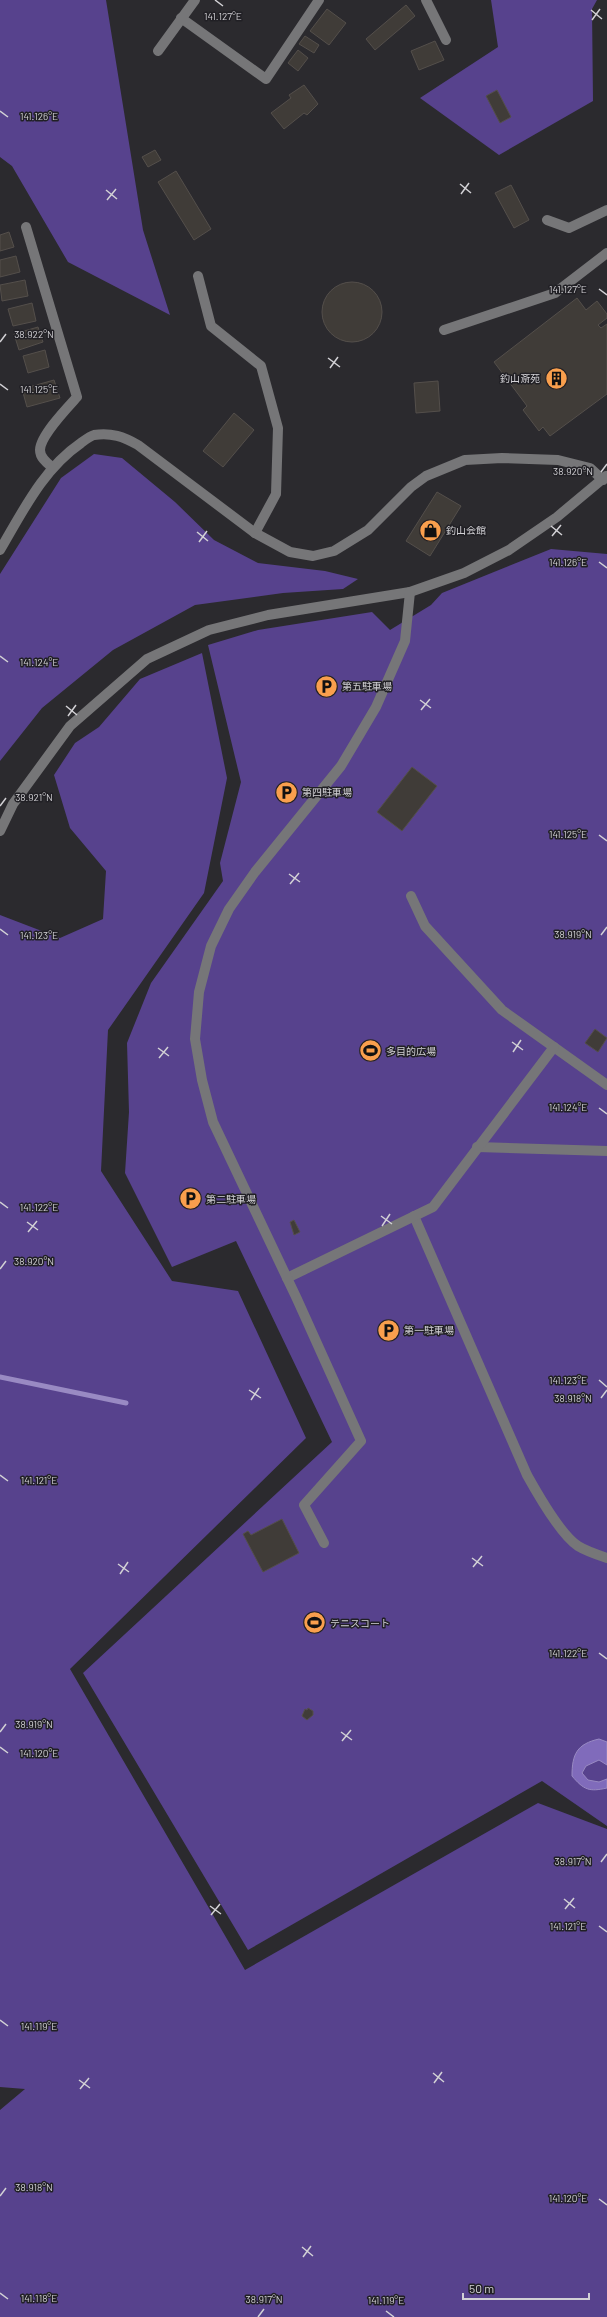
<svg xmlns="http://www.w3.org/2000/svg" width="607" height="2317" viewBox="0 0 607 2317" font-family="Barlow,'Noto Sans JP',sans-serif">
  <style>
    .green { fill: #57428d }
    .water { fill: #806bbb; stroke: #998ac3 }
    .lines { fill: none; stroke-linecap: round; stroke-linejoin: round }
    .stream { stroke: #998ac3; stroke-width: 5 }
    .building { fill: #403c38; stroke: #544f4b }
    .minor { stroke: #767678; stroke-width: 10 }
    .ticks { fill: none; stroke: #d2d1d5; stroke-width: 1.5 }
    .labels { text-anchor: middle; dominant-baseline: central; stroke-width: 3; stroke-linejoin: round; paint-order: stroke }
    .poi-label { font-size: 10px; fill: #d2d1d5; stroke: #212025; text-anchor: start }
    .ticks-label { font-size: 10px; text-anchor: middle; fill: #d2d1d5; stroke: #212025; stroke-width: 3; stroke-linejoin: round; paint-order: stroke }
  </style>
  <rect width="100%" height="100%" fill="#2b2a2e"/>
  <g class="green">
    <polygon points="0,0 106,0 143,230 170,315 68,262 12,166 0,157"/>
    <polygon points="491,0 597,0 592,9 593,101 499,155 420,98 498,47"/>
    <polygon points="94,454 122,458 175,502 214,540 258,563 325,571 358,579 343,589 283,593 195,605 113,650 42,708 0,761 0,574 61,478"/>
    <polygon points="551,549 607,554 607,1826 542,1781 248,1950 83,1673 332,1442 236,1241 172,1267 125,1173 129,1112 127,1043 151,983 223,881 220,863 241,782 208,645 258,630 372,612 390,630 431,605 442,593"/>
    <polygon points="202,653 227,778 204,893 108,1030 101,1171 172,1281 238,1291 306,1438 70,1669 245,1970 538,1803 607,1829 607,2317 0,2317 0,2110 25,2089 0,2087 0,915 60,938 103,919 106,871 70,828 54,775 75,743 99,727 140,679"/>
  </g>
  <path class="water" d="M599,1739L607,1742V1765L599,1760L586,1766L582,1773L588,1780L599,1782L607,1779V1788C589,1792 584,1790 572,1776C572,1754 577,1744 599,1739Z"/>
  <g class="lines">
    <polyline class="stream" points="0,1377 126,1403"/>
  </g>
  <g class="building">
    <polygon points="406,5 415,16 375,50 366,39"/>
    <polygon points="327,9 346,23 329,45 310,31"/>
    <polygon points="305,36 319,45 314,53 299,44"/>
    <polygon points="435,41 444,60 419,70 411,51"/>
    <polygon points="298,50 308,58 298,71 288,63"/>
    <polygon points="304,85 318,104 307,115 304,113 284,129 271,113 291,98 289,95"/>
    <polygon points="497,90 511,117 500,123 486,96"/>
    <polygon points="155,150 161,160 148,167 142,157"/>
    <polygon points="176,171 211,229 194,240 158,182"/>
    <polygon points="511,185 529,220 514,228 495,193"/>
    <polygon points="9,232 14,247 0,251 0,235"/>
    <polygon points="16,256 20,272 0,277 0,260"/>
    <polygon points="25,280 28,296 2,301 0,285"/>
    <circle cx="352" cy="312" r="30"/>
    <polygon points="577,298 586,310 597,301 607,314 607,318 598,325 601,328 607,324 607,394 550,436 543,427 539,431 523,410 527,406 494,362"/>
    <polygon points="32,303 36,321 13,326 8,309"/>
    <polygon points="38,327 43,342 19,350 14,334"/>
    <polygon points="45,350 49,367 28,373 23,356"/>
    <polygon points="54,380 60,398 27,407 22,389"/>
    <polygon points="438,381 440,411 416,413 414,383"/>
    <polygon points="234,413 254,430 223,467 203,451"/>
    <polygon points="437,492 461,506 430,556 406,541"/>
    <polygon points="412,767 437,786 402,831 377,812"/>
    <polygon points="595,1029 607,1038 598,1052 585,1043"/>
    <polygon points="294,1220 300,1232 294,1235 290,1222"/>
    <polygon points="282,1519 299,1553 263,1572 243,1534 248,1531 251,1535"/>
    <polygon points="308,1708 313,1711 313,1715 307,1720 302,1716 305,1709 307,1710"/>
  </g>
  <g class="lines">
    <g class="minor">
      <polyline points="426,0 446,40"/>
      <polyline points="181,18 266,79 319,0"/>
      <polyline points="158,51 195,0"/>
      <polyline points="547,220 569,228 607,210"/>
      <path d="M26,227L77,397C67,408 40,436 40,450C40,458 47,463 52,467"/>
      <polyline points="198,276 211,326 261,366 278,428 276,494 255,533"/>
      <polyline points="444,330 555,293 607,253"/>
      <path d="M0,550C23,511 43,469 81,443C85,440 90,436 94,435C111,432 124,437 138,445L255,533L290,552L313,556L334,551L368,530L411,487L426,476L465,460L502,458L558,460L590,468L603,480"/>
      <polyline points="0,831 13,804 70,726 147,659 209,630 268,615 410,592 464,573 509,550 557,517 606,476"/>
      <polyline points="411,896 425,926 502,1010 607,1085"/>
      <polyline points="477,1147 607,1151"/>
      <path d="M414,1216L527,1475C537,1493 561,1535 578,1546C586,1551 598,1555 607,1558"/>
      <polyline points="287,1278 433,1207 554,1047"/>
      <polyline points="324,1543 304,1505 361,1441 297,1299 213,1122 202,1080 195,1039 199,992 211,946 229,909 255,872 341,766 376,707 405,641 410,592"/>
    </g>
  </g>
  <path class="ticks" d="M215,0L223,6M591,10L602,19M592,20L600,9M0,111L8,117M460,184L471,193M106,190L117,199M461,194L469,183M107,200L116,189M599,289L607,295M0,342L6,334M328,358L340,367M330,368L338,357M0,384L8,390M601,472L607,464M551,526L562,535M197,532L208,541M552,536L561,525M199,542L207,531M599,562L607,568M0,656L8,662M420,700L431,708M66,706L77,715M421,710L430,699M68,716L76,705M0,806L6,798M599,835L607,841M289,874L300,882M290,884L299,873M0,929L8,935M601,935L607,927M512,1042L523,1050M158,1048L169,1056M513,1052L521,1040M159,1058L168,1047M599,1108L607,1114M0,1202L8,1208M381,1216L392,1224M27,1222L38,1230M382,1226L390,1214M28,1232L37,1221M0,1269L6,1261M599,1380L607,1387M249,1390L261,1398M601,1398L607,1390M251,1400L259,1388M0,1475L8,1481M472,1558L483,1566M118,1564L129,1572M473,1567L482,1556M120,1574L128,1562M599,1653L607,1659M0,1732L6,1724M341,1732L352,1740M342,1741L351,1730M0,1747L8,1753M601,1862L607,1854M564,1899L575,1908M210,1906L221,1914M565,1909L574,1898M211,1915L220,1904M599,1926L607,1932M0,2020L8,2026M433,2073L444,2082M79,2080L90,2088M434,2083L442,2072M80,2089L89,2078M0,2196L6,2188M599,2199L607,2205M302,2247L313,2256M303,2257L311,2246M0,2293L8,2299M386,2311L394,2317M258,2317L264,2309"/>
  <defs>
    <symbol id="building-disc" viewBox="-11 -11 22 22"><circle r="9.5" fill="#f99f4d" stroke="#212025"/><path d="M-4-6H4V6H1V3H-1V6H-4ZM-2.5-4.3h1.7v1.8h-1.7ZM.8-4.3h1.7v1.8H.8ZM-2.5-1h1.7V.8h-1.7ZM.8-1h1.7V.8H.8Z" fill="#111"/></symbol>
    <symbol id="shop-disc" viewBox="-11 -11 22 22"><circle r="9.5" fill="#f99f4d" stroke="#212025"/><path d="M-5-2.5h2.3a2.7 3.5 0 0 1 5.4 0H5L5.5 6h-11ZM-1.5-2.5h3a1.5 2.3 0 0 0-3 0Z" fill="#111"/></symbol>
    <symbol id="parking-disc" viewBox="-11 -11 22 22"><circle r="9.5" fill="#f99f4d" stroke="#212025"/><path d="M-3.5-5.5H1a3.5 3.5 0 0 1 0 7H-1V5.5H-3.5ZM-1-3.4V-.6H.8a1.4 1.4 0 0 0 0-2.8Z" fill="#111"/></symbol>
    <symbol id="stadium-disc" viewBox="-11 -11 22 22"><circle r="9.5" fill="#f99f4d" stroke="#212025"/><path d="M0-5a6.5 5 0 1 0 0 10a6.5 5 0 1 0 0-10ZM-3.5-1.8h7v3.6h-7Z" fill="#111"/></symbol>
  </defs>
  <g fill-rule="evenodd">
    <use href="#building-disc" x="544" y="366" width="25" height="25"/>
    <use href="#shop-disc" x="418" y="518" width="25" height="25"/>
    <use href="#parking-disc" x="314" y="674" width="25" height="25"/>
    <use href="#parking-disc" x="274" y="780" width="25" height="25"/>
    <use href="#stadium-disc" x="358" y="1038" width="25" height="25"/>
    <use href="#parking-disc" x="178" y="1186" width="25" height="25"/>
    <use href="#parking-disc" x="376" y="1318" width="25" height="25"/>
    <use href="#stadium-disc" x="302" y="1610" width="25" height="25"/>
  </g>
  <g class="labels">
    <g class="poi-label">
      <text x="540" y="378" text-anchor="end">釣山斎苑</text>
      <text x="446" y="530">釣山会館</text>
      <text x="342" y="686">第五駐車場</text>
      <text x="302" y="792">第四駐車場</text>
      <text x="386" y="1051">多目的広場</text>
      <text x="206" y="1199">第二駐車場</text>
      <text x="404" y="1330">第一駐車場</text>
      <text x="330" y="1623">テニスコート</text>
    </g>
  </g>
  <g class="ticks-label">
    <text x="223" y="20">141.127°E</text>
    <text x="39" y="120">141.126°E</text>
    <text x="568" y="293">141.127°E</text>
    <text x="34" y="338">38.922°N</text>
    <text x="39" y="393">141.125°E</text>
    <text x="573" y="475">38.920°N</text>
    <text x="568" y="566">141.126°E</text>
    <text x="39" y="666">141.124°E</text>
    <text x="34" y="801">38.921°N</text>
    <text x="568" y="838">141.125°E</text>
    <text x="573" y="938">38.919°N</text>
    <text x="39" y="939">141.123°E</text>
    <text x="568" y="1111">141.124°E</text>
    <text x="39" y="1211">141.122°E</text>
    <text x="34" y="1265">38.920°N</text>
    <text x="568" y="1384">141.123°E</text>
    <text x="573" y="1402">38.918°N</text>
    <text x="39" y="1484">141.121°E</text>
    <text x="568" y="1657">141.122°E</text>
    <text x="34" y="1728">38.919°N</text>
    <text x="39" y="1757">141.120°E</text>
    <text x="573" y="1865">38.917°N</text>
    <text x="568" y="1930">141.121°E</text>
    <text x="39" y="2030">141.119°E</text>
    <text x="34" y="2191">38.918°N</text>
    <text x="568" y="2202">141.120°E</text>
    <text x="39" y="2302">141.118°E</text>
    <text x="264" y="2303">38.917°N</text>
    <text x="386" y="2304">141.119°E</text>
  </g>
  <path d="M463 2293v6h126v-6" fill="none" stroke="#d2d1d5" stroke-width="2"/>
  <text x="469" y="2293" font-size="12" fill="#d2d1d5" stroke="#212025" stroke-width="3" paint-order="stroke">50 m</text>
</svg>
